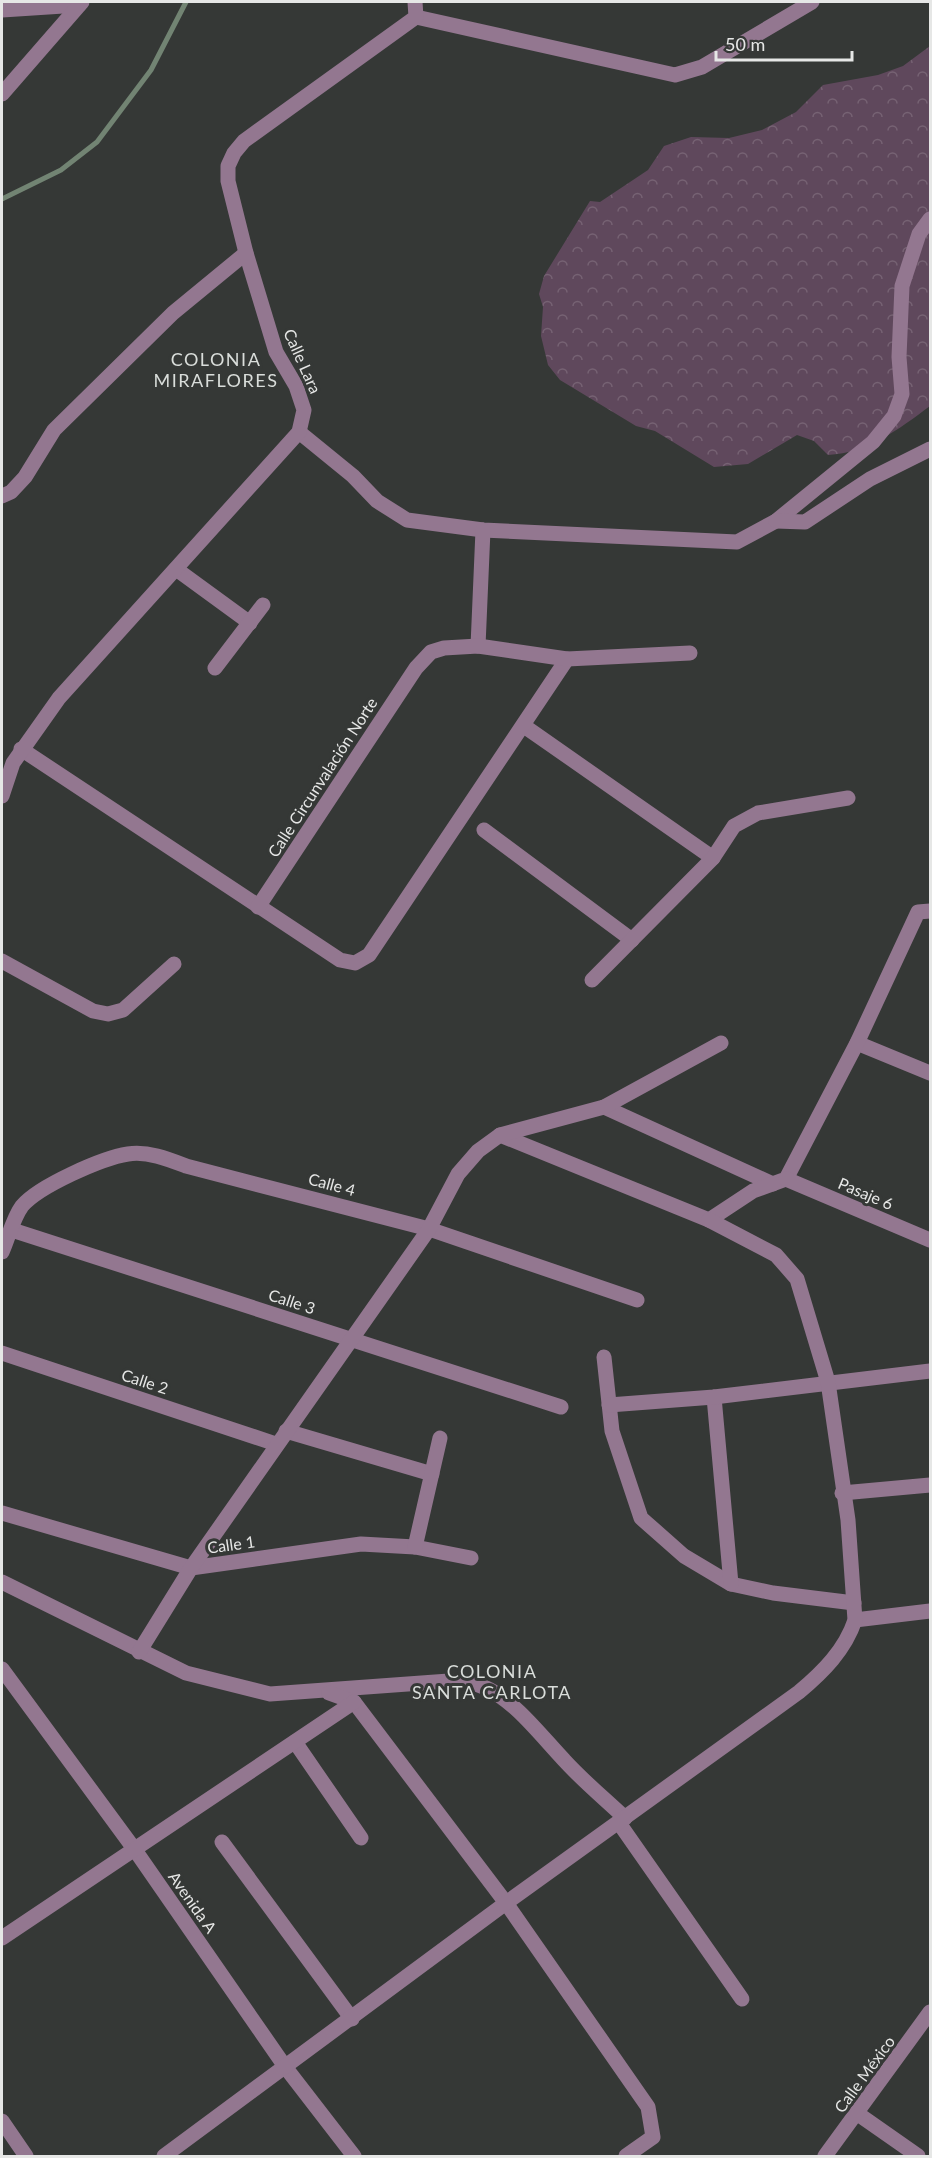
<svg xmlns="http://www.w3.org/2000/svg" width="932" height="2158" viewBox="0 0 932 2158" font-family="Lato,sans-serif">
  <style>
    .forest { fill: url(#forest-crowns) }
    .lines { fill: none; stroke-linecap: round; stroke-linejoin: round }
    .stream { stroke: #728473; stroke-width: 5 }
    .minor { stroke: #937790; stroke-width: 15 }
    .labels { text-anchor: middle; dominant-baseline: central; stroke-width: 6; stroke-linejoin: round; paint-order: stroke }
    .street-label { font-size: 16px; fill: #e6e7e6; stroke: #353836 }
    .neighbourhood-label { font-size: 18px; letter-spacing: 1.5px; fill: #d9ddda; stroke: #353836 }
  </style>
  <defs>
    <pattern id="forest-crowns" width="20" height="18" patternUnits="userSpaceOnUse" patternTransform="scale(1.5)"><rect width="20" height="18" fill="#5f485c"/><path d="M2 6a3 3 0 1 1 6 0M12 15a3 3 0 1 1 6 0" fill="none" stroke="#766273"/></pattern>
  </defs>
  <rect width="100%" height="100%" fill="#353836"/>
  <path class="forest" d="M930,46V406C899,429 868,453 828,455L814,441L797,435L748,464L714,467L655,431L636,426L560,380L548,365L541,336L543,307L539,294L544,276L590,201L600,202L648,170L664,146L691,137L729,138L762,130L796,112L823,85L878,75L903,66Z"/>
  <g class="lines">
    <polyline class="stream" points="2,199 61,170 97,142 151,70 186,2"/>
    <g class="minor">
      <polyline points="2,10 79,5"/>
      <polyline points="416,17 675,75 702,67 812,2"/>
      <polyline points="2,94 82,2"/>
      <polyline points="299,432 353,476 377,501 407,520 483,530 737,542 776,521 873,442 894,416 902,394 899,357 902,286 919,234 930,219"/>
      <polyline points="2,496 11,492 25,477 54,430 173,313 246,253"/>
      <polyline points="776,521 805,522 870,479 930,449"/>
      <polyline points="176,569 250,623"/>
      <polyline points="478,646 483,530"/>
      <polyline points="215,668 263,605"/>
      <polyline points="524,726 713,858"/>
      <polyline points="21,749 340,960 355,963 369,955 567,659"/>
      <polyline points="2,796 13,763 59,698 299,432 304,410 296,386 276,352 246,253 228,181 228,166 234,153 244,141 416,17 415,2"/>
      <polyline points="484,830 632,940"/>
      <polyline points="258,907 416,668 431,652 444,648 478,646 567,659 690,653"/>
      <polyline points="2,961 93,1011 108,1014 123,1010 174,964"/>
      <polyline points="592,980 713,858 734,826 758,813 848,798"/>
      <polyline points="857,1043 930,1073"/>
      <polyline points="604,1107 773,1184"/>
      <polyline points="500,1135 709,1220 753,1191 786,1179 857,1043 918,912 930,911"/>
      <polyline points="786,1179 930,1240"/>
      <polyline points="12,1230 561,1407"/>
      <path d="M2,1252C8,1239 13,1218 22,1206C39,1186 102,1158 128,1154C148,1151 168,1159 186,1166L429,1229L637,1300"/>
      <polyline points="2,1353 276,1444"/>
      <polyline points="604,1357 612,1431 641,1518 684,1556 731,1584 773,1593 854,1603"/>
      <polyline points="714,1397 731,1584"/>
      <polyline points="609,1405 714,1397 930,1371"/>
      <polyline points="286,1431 432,1474"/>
      <polyline points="842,1493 930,1485"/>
      <polyline points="2,1513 191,1568 361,1544 415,1547 471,1558"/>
      <polyline points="415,1547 440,1438"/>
      <path d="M2,1582L186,1673L270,1694L449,1681C462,1682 474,1682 486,1688C514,1700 543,1738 564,1760C583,1781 605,1799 625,1818"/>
      <polyline points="855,1620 930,1611"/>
      <polyline points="139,1652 191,1568 429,1229 458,1174 478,1151 500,1135 604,1107 721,1043"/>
      <polyline points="2,1669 135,1850 286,2068 354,2156"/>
      <polyline points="329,1693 354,1702 506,1903 648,2107 653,2137 626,2156"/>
      <polyline points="295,1742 361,1838"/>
      <polyline points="619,1823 742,1999"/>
      <polyline points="222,1842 352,2019"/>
      <polyline points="2,1938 354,1702"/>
      <polyline points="858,2114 918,2156"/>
      <polyline points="2,2121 26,2156"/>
      <path d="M164,2156L506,1903L799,1692C823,1672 845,1650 855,1620L848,1520L828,1382L797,1279L776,1255L709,1220"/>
      <polyline points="825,2156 930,2012"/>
    </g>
  </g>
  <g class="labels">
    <g class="street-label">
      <text transform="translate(303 361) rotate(66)">Calle Lara</text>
      <text transform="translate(322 777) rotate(-57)">Calle Circunvalación Norte</text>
      <text transform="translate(332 1184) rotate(15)">Calle 4</text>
      <text transform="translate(866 1193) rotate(23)">Pasaje 6</text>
      <text transform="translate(292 1301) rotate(18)">Calle 3</text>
      <text transform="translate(145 1381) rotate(18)">Calle 2</text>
      <text transform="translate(231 1544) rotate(-8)">Calle 1</text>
      <text transform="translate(193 1902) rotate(55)">Avenida A</text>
      <text transform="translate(864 2074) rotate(-54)">Calle México</text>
    </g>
    <g class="neighbourhood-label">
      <text x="216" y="359">COLONIA<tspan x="216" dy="21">MIRAFLORES</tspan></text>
      <text x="492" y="1671">COLONIA<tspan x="492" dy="21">SANTA CARLOTA</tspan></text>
    </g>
  </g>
  <rect width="932" height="2158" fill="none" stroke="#e6e7e6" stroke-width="6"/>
  <path d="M716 51v9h136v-9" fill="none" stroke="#e6e7e6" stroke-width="3"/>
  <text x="725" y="51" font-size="18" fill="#e6e7e6" stroke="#353836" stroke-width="4.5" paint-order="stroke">50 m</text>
</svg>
